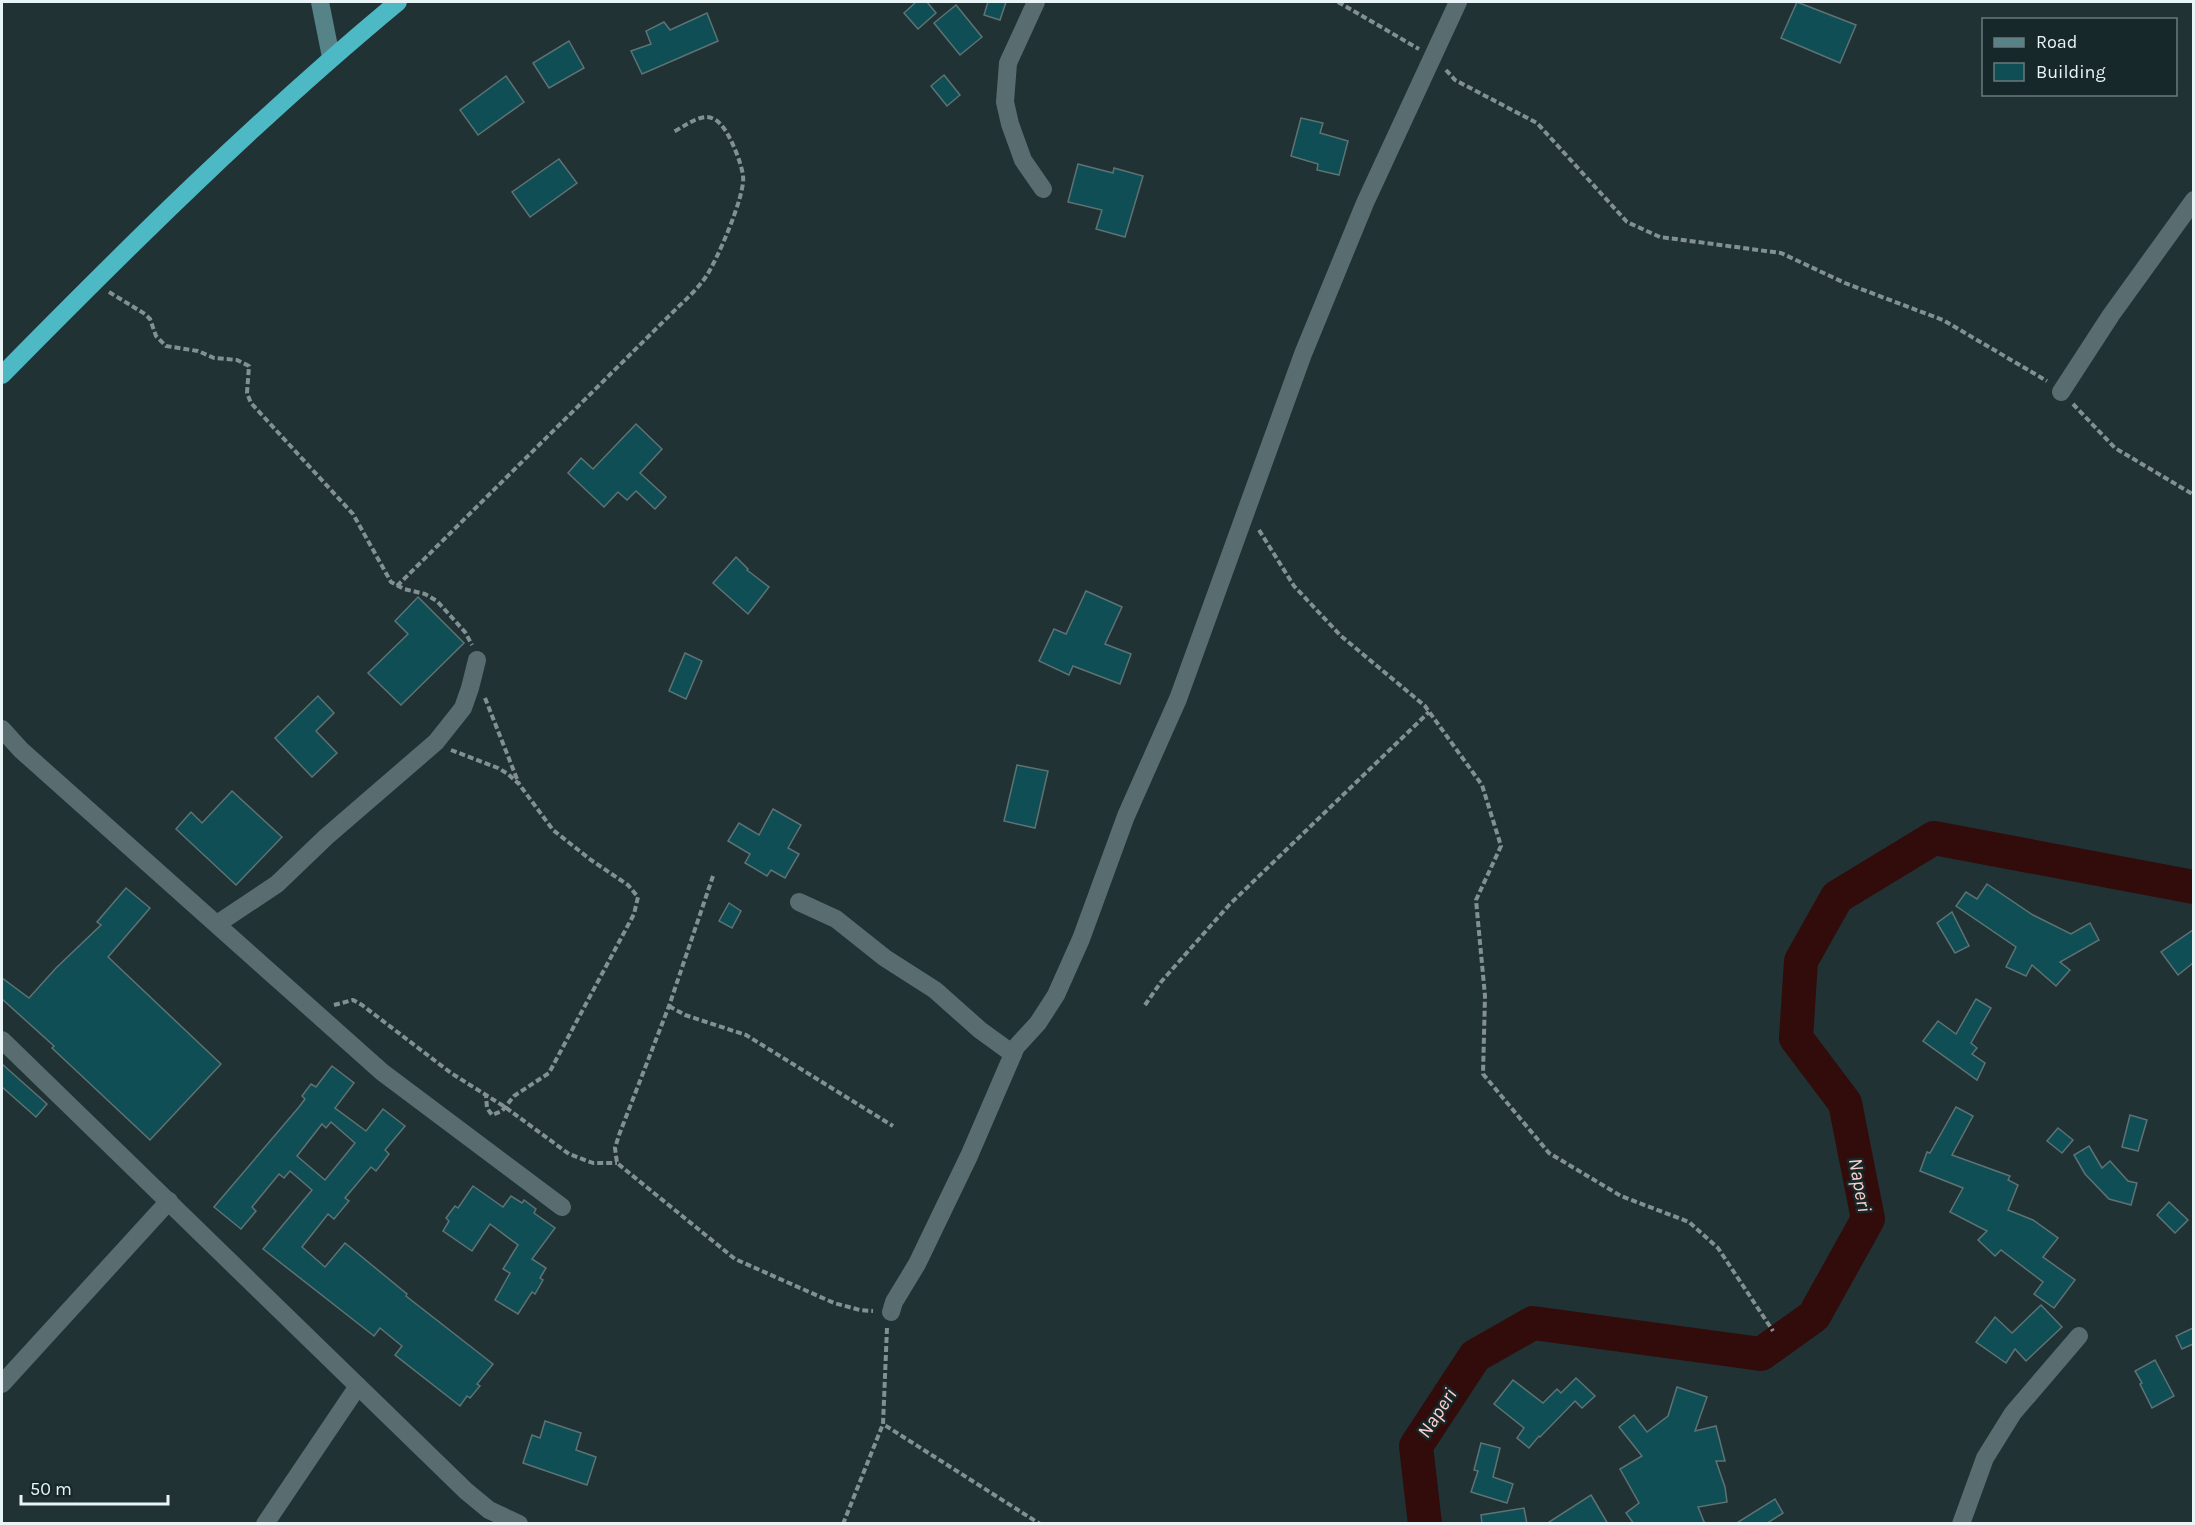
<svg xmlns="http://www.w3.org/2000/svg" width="2195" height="1525" viewBox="0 0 2195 1525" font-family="Karla,sans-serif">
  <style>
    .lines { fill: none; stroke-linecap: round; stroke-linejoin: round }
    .river { stroke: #310c0b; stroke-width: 34 }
    .building { fill: #0f4e54; stroke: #5e7274; stroke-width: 1.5; fill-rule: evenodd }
    .path { stroke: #829092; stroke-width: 4; stroke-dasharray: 6 3; stroke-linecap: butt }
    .street { stroke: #596c6f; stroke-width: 18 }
    .secondary { stroke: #558388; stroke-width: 18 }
    .highway { stroke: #4cb9c4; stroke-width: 18 }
    .labels { text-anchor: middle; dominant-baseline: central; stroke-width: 5; stroke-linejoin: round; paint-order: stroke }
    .water-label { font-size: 20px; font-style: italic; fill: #ffcfcb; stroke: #16282a }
  </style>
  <rect width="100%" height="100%" fill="#203234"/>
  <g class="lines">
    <polyline class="river" points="1425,1524 1416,1446 1475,1356 1533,1323 1761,1354 1814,1316 1868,1219 1845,1103 1796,1038 1801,961 1837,897 1934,838 2194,887"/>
  </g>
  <g class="building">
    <polygon points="916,2 927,2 936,13 918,29 904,13"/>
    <polygon points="988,2 1006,2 1000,20 984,15"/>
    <polygon points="1797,2 1856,25 1840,63 1781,38"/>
    <polygon points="956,5 982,37 960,55 934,23"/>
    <polygon points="707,13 718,41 642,74 631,51 651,44 646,31 664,22 670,30"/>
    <polygon points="569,41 584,68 549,88 533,63"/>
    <polygon points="944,75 960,95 947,106 931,86"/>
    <polygon points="506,76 524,102 478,135 460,110"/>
    <polygon points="1301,118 1323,123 1320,133 1348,141 1339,175 1317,170 1318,164 1291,156"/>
    <polygon points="559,159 577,183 530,217 512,192"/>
    <polygon points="1078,164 1113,173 1114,168 1143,176 1125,237 1096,229 1102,210 1068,202"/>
    <polygon points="636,424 662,449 640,473 666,497 655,509 636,491 627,500 618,492 604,507 568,473 581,458 593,469"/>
    <polygon points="736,557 748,569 747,570 769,587 748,614 713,583"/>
    <polygon points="1086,591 1122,607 1105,644 1131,654 1120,684 1073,666 1069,675 1039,661 1054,629 1066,634"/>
    <polygon points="418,597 464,643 401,705 368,673 408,634 395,621"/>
    <polygon points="685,653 702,661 686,699 669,691"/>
    <polygon points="318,696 334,713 316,731 337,753 312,777 275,738"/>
    <polygon points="1017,765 1048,771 1035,828 1004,821"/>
    <polygon points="232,791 282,837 236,885 176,829 191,812 202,823"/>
    <polygon points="773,809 801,825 788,848 799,854 785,878 771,870 767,876 745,863 750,854 728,841 739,823 759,835"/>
    <polygon points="1987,884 2033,915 2071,934 2090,923 2099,940 2060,962 2070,970 2056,986 2032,965 2026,976 2006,967 2016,947 1956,906 1966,892 1977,899"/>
    <polygon points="126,888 150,908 108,957 221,1064 150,1140 52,1048 54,1046 2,999 2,978 29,998 56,968 101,925 97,922"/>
    <polygon points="729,903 741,911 732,928 719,921"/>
    <polygon points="1952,912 1969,946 1955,953 1937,923"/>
    <polygon points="2193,930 2193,963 2178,975 2161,952"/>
    <polygon points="1976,999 1991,1008 1971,1043 1977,1048 1972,1054 1985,1063 1977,1080 1923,1041 1938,1021 1956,1034"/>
    <polygon points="2,1064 47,1104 36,1117 2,1087"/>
    <path d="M332,1066L354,1083L335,1108L366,1131L383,1109L405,1126L385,1150L389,1154L376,1171L371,1167L345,1198L349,1201L334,1219L328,1214L302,1247L325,1267L345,1243L407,1294L406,1296L493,1364L477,1384L480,1386L470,1398L467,1396L460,1406L395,1355L402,1346L380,1328L374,1336L263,1249L312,1190L290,1171L284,1178L279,1174L252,1207L256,1211L241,1229L214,1207L299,1107L305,1099L302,1096L311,1084L316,1087ZM331,1122L355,1143L325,1180L297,1156L322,1124L326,1128Z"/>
    <polygon points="1956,1107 1973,1116 1952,1155 2010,1176 2008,1180 2018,1185 2008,1210 2033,1220 2058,1238 2043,1257 2075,1280 2054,1308 2034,1294 2043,1282 2001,1250 1995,1256 1978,1240 1987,1231 1950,1212 1963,1188 1920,1171 1927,1152 1930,1153"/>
    <polygon points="2130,1115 2147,1120 2138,1151 2122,1147"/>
    <polygon points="2058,1128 2073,1140 2062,1153 2047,1141"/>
    <polygon points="2089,1146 2102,1168 2110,1161 2128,1181 2137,1183 2131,1205 2109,1199 2085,1174 2074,1155"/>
    <polygon points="473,1186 503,1207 511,1196 522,1203 524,1200 536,1209 534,1213 555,1228 532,1259 546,1268 540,1278 543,1280 535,1294 532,1292 518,1314 495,1300 510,1273 503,1269 518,1245 490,1224 472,1251 443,1231 449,1221 446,1218 455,1206 458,1208"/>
    <polygon points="2169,1202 2188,1220 2175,1233 2157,1215"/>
    <polygon points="2041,1305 2062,1327 2026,1361 2015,1349 2006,1363 1976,1342 1995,1317 2012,1333"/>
    <polygon points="2193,1328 2193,1344 2182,1349 2176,1336"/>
    <polygon points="2155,1360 2174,1396 2152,1408 2140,1384 2142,1383 2135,1371"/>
    <polygon points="1576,1378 1595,1396 1582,1408 1575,1401 1540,1437 1539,1436 1529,1448 1517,1438 1524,1428 1494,1404 1513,1380 1543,1403 1557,1389 1561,1393"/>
    <polygon points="1677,1387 1707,1397 1695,1431 1716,1426 1725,1461 1716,1461 1725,1487 1727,1502 1698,1507 1705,1524 1634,1524 1626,1513 1639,1503 1620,1469 1642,1456 1619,1427 1634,1415 1647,1432 1668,1416"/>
    <polygon points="545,1421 581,1433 576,1450 596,1457 587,1485 523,1463 532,1435 540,1438"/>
    <polygon points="1481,1443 1500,1448 1493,1477 1513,1484 1507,1503 1471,1492 1478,1471 1474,1470"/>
    <polygon points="1591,1495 1608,1524 1546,1524"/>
    <polygon points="1775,1499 1783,1513 1766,1524 1735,1524"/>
    <polygon points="1524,1508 1527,1524 1482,1524 1481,1515"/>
  </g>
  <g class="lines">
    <g class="path">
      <polyline points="1338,2 1419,49"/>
      <polyline points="1446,70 1455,80 1537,123 1627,222 1660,237 1781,253 1845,283 1943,320 2047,381"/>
      <polyline points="109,292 145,314 150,319 156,336 166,346 198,351 214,358 237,360 249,366 247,393 251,403 353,514 391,582 404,589 425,594 437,601 465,632 472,645"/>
      <polyline points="2073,404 2115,448 2194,495"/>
      <polyline points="1259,530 1294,586 1341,636 1425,706 1482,785 1501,846 1476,900 1485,996 1483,1074 1549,1153 1621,1196 1689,1222 1718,1248 1773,1331"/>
      <path d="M397,586L673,312C684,301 696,291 705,278C716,263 746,194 743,176C742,165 733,143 727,133C710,105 696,120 673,132"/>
      <polyline points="485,698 519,784"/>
      <polyline points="451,750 498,768 508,774 519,784 553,830 591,860 628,885 638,897 634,914 549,1073 514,1096 502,1111 492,1115 487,1108 486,1095"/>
      <polyline points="713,876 669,1006 619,1135 615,1148 617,1163 735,1259 834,1303 860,1310 873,1311"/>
      <polyline points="334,1005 353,1000 362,1005 451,1073 505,1107 569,1154 593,1163 617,1163"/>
      <polyline points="1145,1005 1161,982 1229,905 1429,712"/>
      <polyline points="669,1006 685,1015 746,1035 893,1126"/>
      <polyline points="887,1328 883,1424 1040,1524"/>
      <polyline points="843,1524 883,1424"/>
    </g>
    <g class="street">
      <polyline points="1036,2 1008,63 1005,102 1010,124 1023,160 1043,189"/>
      <polyline points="2061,392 2111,315 2194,200"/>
      <polyline points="2,729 21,750 382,1072 562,1207"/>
      <polyline points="799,902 836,919 885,958 935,990 980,1030 1013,1054"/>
      <polyline points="217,924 277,884 326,837 436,742 463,708 470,688 477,660"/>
      <polyline points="2,1040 466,1491 489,1510 519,1524"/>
      <polyline points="891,1312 894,1302 917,1264 969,1156 1016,1047 1038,1023 1056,995 1081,939 1126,816 1178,699 1303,354 1365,203 1458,2"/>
      <polyline points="2,1384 169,1201"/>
      <polyline points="265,1524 358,1386"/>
      <polyline points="1961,1524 1985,1458 2013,1413 2079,1336"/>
    </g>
    <polyline class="secondary" points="320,2 331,57"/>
    <path class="highway" d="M2,375C129,246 258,118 398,2"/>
  </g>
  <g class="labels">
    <g class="water-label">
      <text transform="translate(1860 1185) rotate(80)">Naperi</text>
      <text transform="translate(1437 1413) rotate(-57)">Naperi</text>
    </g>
  </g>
  <rect width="2195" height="1525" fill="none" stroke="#e9f4f6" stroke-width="6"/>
  <rect x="1982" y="18" width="195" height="78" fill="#16282a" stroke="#6a7a7c" stroke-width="1.5"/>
  <rect x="1994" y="38" width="30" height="9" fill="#558388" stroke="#6a7a7c" stroke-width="1.5"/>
  <text x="2036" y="48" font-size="18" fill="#e9f4f6">Road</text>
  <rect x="1994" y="63" width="30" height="18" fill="#0f4e54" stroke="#6a7a7c" stroke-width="1.5"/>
  <text x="2036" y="78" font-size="18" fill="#e9f4f6">Building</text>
  <path d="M21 1495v9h147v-9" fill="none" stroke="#e9f4f6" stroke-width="3"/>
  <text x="30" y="1495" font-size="18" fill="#e9f4f6" stroke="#16282a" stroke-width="4.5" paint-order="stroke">50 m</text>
</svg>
